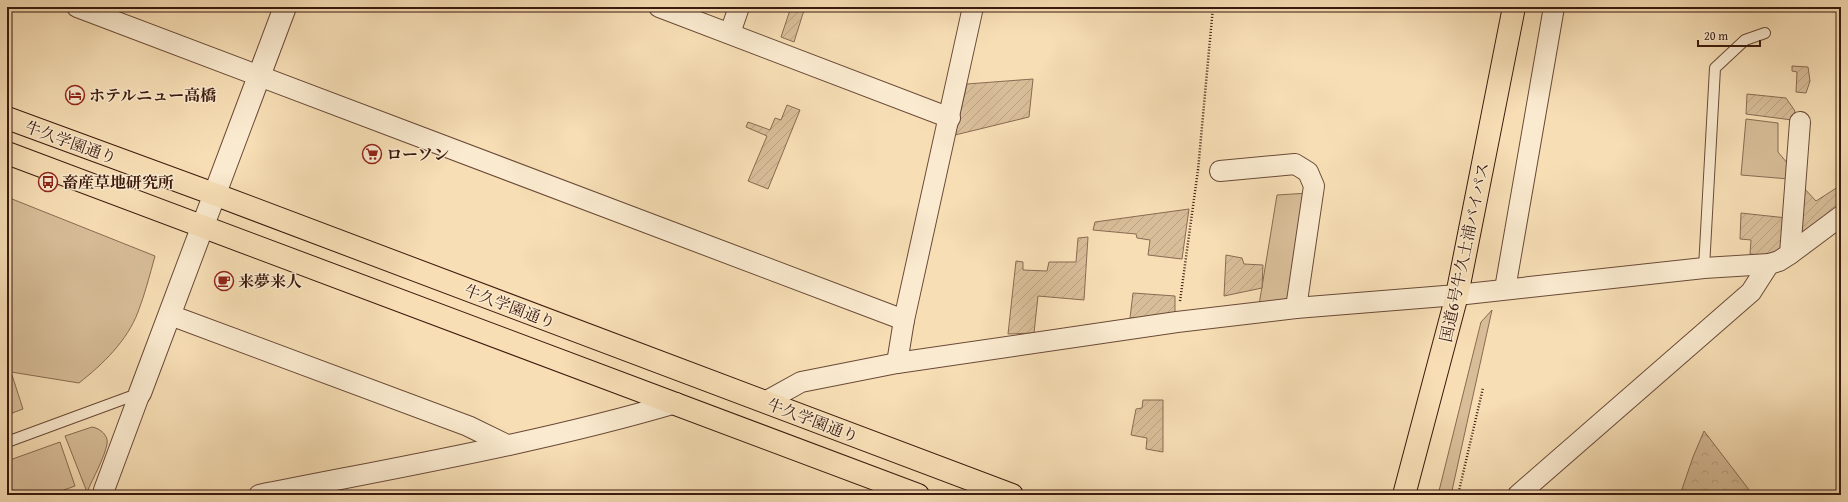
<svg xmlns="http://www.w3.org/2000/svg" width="1848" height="502" viewBox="0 0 1848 502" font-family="'Gentium Book Plus','Noto Serif JP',serif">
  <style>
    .grass { fill: #d7bd98; stroke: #896b52 }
    .forest { fill: url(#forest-crowns); stroke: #896b52 }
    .garden { fill: url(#garden-furrows); stroke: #896b52 }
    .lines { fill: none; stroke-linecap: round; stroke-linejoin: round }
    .service-casing { stroke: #6a4a37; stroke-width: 12 }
    .minor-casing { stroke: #6a4a37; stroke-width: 22 }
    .tertiary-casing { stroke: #6a4a37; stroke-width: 24 }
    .trunk-casing { stroke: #3b190d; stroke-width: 24 }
    .path { stroke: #3b190d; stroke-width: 2.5; stroke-dasharray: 1 2; stroke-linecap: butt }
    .service { stroke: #faeacf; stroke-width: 10 }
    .minor { stroke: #faeacf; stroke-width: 20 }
    .tertiary { stroke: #faeacf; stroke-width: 22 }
    .trunk { stroke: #f7deb5; stroke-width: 22 }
    .labels { text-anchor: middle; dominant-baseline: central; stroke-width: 3; stroke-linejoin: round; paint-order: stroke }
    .poi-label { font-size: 16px; font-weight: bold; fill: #3b190d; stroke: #faeacf; text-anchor: start }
    .street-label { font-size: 16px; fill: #3b190d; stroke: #faeacf }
  </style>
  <defs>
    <pattern id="forest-crowns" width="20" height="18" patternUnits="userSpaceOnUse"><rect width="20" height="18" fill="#d7bd98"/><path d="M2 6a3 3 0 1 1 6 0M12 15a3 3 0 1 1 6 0" fill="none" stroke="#b9a282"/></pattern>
    <pattern id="garden-furrows" width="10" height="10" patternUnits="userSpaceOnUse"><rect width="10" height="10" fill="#d7bd98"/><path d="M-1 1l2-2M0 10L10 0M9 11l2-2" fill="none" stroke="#b9a282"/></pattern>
  </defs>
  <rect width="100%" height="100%" fill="#f7deb5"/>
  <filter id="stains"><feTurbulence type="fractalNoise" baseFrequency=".005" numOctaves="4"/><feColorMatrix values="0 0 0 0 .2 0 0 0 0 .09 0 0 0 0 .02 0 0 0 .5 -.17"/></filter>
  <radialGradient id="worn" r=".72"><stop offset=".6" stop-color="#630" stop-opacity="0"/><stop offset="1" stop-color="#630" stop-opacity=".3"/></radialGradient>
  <g class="grass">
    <polygon points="1746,119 1778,123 1778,152 1788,164 1789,179 1741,175"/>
    <polygon points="1309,193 1294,289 1285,303 1259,305 1277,195"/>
    <path d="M7,197L155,256C150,274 145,294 138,312C127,341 103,364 79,383L11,372L23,409L7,415Z"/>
    <polygon points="1492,310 1451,495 1438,495 1481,322"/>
    <path d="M92,427C100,428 109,436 107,444C104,459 93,478 87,492L65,436Z"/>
    <polygon points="60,442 75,486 50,495 7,495 7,461"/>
  </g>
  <polygon class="forest" points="1704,431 1753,495 1680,495 1693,457"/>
  <g class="garden">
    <polygon points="791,7 805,7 794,42 781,37"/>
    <polygon points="1792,66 1808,67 1810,81 1806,93 1796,92 1797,72 1792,71"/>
    <polygon points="1033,79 1029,117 955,135 967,84"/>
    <polygon points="1747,94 1786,98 1795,111 1792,120 1746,114"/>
    <polygon points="787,105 800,110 768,189 748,181 767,136 746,127 748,122 770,130 775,118 781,120"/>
    <polygon points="1841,185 1841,204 1799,235 1803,187 1816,201"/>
    <polygon points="1189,209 1182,259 1148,255 1150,240 1137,238 1136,234 1093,230 1095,222"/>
    <polygon points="1741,213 1787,218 1787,250 1772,256 1750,254 1751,240 1740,239"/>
    <polygon points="1088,237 1084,300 1038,296 1034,333 1008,334 1016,261 1023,262 1023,270 1047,271 1049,262 1076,262 1078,238"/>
    <polygon points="1226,255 1242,258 1244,264 1263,265 1262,288 1224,296"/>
    <polygon points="1133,293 1175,296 1175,316 1130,318"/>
    <polygon points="1143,400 1163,400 1163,452 1146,449 1147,438 1131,435 1136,409 1142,408"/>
  </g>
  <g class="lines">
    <defs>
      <g id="service">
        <polyline points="1704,268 1715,68 1745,40 1765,33"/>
        <polyline points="7,442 140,393"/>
      </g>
      <g id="minor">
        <polyline points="77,7 904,320"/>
        <polyline points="659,7 950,118"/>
        <polyline points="730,33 739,7"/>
        <polyline points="1220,171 1295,164 1308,172 1314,186 1296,308"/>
        <polyline points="1790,254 1800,122"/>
        <polyline points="1505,289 1554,7"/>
        <polyline points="170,315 468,426 507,445"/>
        <polyline points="897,363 904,320 973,7"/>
        <polyline points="765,402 801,382 897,363 1177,322 1296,308 1457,295 1704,268 1769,264 1779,261 1790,254 1841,216"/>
        <polyline points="104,495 104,490 140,393"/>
        <path d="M259,495C399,467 540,443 676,403"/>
        <polyline points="1518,495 1751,292 1769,264"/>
      </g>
      <polyline id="tertiary" points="140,393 285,7"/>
      <g id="trunk">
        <polyline points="7,118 214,194 1012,495"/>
        <polyline points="7,153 918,495"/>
        <polyline points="1404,495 1457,295 1514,7"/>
      </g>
    </defs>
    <use href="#service" class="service-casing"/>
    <use href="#minor" class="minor-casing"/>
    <use href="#tertiary" class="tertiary-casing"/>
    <use href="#trunk" class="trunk-casing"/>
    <g class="path">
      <polyline points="1180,301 1198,170 1213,7"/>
      <polyline points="1458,495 1483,388"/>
    </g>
    <use href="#service" class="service"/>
    <use href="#minor" class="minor"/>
    <use href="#tertiary" class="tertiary"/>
    <use href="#trunk" class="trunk"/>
  </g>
  <defs>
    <symbol id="hotel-ring" viewBox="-11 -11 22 22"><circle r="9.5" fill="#faeacf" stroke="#8f2418" stroke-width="1.5"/><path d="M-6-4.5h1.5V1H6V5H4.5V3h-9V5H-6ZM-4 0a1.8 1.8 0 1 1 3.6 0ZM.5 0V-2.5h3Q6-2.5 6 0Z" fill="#8f2418"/></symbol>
    <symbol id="supermarket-ring" viewBox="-11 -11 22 22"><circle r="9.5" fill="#faeacf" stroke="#8f2418" stroke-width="1.5"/><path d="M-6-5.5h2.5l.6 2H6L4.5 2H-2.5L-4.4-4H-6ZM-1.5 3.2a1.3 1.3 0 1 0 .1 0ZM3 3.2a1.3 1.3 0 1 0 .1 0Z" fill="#8f2418"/></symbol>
    <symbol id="bus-ring" viewBox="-11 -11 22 22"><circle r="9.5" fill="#faeacf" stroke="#8f2418" stroke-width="1.5"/><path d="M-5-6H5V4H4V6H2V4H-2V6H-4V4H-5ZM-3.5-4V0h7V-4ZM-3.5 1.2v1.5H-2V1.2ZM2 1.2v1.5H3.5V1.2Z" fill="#8f2418"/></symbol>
    <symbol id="cafe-ring" viewBox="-11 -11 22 22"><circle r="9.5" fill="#faeacf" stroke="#8f2418" stroke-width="1.5"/><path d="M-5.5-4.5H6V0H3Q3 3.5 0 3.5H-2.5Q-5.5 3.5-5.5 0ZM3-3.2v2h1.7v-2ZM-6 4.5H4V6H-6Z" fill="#8f2418"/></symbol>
  </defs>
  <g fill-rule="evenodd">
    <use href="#hotel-ring" x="64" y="84" width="22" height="22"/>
    <use href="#supermarket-ring" x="361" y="143" width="22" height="22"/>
    <use href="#bus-ring" x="37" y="171" width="22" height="22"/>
    <use href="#cafe-ring" x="213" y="270" width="22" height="22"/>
  </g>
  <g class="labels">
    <g class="poi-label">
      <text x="89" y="95">ホテルニュー高橋</text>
      <text x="386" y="154">ローソン</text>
      <text x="62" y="182">畜産草地研究所</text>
      <text x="238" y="281">来夢来人</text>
    </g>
    <g class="street-label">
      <text transform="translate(71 142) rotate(20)">牛久学園通り</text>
      <text transform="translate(1464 252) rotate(-78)">国道6号牛久土浦バイパス</text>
      <text transform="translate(510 306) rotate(21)">牛久学園通り</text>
      <text transform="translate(813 420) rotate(21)">牛久学園通り</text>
    </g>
  </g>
  <rect width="1848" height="502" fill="none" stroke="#f7deb5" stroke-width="24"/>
  <rect x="8" y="8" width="1832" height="486" fill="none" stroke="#3b190d" stroke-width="2"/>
  <rect x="12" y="12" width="1824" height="478" fill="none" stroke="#3b190d"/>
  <path d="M1698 40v6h62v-6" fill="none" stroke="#3b190d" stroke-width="2"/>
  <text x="1704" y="40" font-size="12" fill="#3b190d" stroke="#faeacf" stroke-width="3" paint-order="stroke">20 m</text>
  <rect width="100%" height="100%" filter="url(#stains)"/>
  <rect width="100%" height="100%" fill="url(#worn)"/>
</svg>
